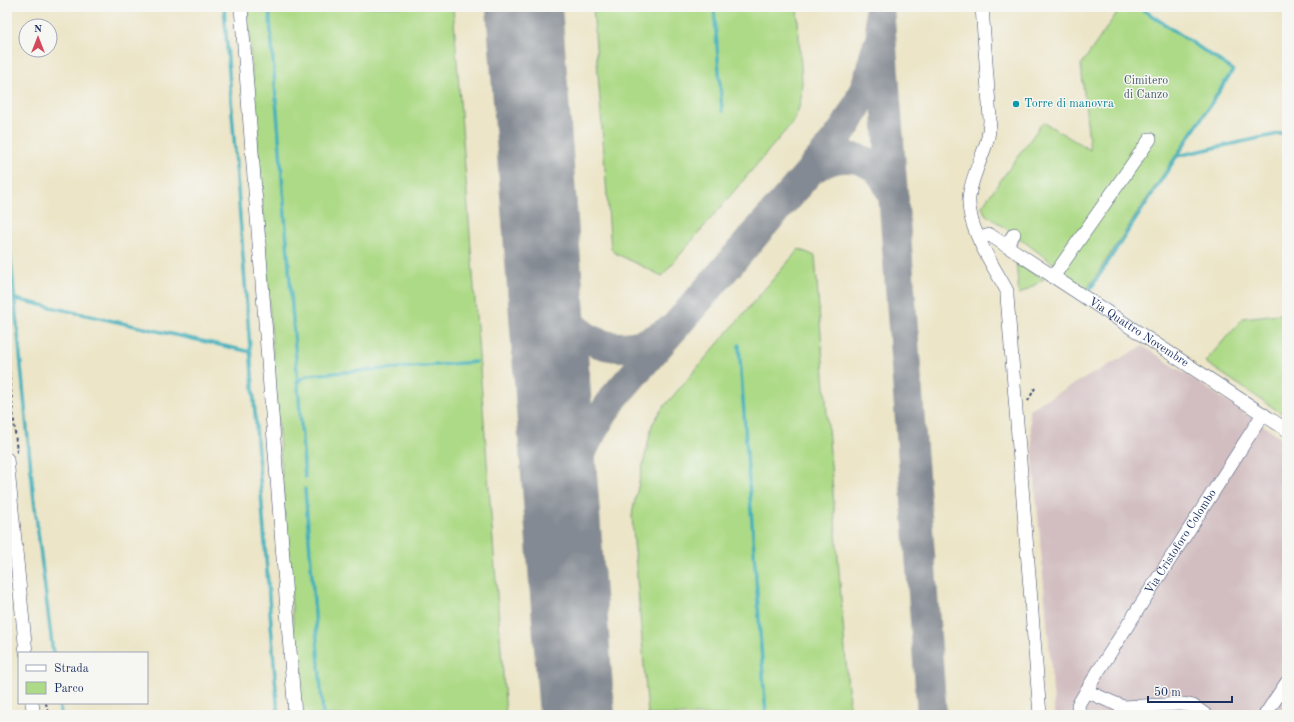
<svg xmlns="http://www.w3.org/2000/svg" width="1294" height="722" viewBox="0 0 1294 722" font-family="'Old Standard TT',serif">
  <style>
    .industrial { fill: #d2bec1 }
    .green { fill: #adda86; stroke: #648472 }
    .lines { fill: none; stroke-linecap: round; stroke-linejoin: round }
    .stream { stroke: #40b0bb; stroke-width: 3.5 }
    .taxiway { stroke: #848a93; stroke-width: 30 }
    .runway { stroke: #848a93; stroke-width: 76 }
    .minor-casing { stroke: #3a4a6e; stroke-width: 14 }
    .path { stroke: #3a4a6e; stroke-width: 2; stroke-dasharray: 3 3; stroke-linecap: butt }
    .minor { stroke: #fff; stroke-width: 13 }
    .culture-dot { fill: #0f9aa8; stroke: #f6f6f2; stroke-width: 1.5 }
    .labels { text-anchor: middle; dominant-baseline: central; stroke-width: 3; stroke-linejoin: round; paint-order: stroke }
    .park-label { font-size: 12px; fill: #405a68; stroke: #f6f6f2 }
    .culture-label { font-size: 12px; fill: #0d838f; stroke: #f6f6f2; text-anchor: start }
    .street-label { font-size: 12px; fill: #1b2f5e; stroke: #f6f6f2 }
  </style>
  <rect width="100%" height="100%" fill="#f6f6f2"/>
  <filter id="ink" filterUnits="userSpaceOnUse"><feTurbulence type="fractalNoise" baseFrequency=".025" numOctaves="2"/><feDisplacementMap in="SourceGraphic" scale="8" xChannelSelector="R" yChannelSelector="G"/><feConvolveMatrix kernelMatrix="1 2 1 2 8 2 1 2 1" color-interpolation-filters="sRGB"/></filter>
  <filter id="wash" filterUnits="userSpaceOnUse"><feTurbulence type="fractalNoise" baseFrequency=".012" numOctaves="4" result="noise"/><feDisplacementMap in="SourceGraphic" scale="16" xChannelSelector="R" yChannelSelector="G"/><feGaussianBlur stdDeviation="0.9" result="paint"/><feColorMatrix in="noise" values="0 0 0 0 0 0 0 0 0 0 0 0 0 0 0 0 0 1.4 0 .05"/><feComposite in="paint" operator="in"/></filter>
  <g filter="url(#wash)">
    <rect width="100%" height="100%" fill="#ece5c8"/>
    <polygon class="industrial" points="1143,346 1287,441 1287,715 1055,715 1029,409"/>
    <g class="green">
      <polygon points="247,7 453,7 506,715 300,715"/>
      <polygon points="593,7 797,7 802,82 801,99 798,111 792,123 662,276 615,253 611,249"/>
      <polygon points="1121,7 1137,7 1232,70 1087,289 1014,234 985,214 982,206 1043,122 1090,150 1081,65"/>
      <polygon points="799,249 815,256 850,715 648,715 632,517 633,509 652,425 661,410"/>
      <polygon points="1016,262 1044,279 1019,295"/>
      <polygon points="1287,313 1287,417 1205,362 1243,318"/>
    </g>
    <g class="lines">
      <g class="stream">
        <polyline points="224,7 278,715"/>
        <polyline points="269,7 305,477"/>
        <polyline points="714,7 722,111"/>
        <polyline points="1177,156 1287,132"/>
        <polyline points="7,220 33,491 53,653"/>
        <polyline points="1087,294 1233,70 1139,7"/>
        <polyline points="15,299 251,352"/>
        <polyline points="739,345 766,715"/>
        <polyline points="297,382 308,375 476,362"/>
        <polyline points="305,489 323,715"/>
        <polyline points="59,703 61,715"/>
      </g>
      <g class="taxiway">
        <polyline points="879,7 932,715"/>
        <path d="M812,168C825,153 840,137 850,119C863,97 871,73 876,49"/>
        <path d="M543,261C557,302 571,347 622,347C639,347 654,341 668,331"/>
        <path d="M563,536C568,507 572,479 582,452C590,432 603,414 615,396L811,170C833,155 862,151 881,174C887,181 890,190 894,199"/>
      </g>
      <polyline class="runway" points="524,7 577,715"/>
    </g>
  </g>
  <g filter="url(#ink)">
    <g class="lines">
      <defs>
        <g id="minor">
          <polyline points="241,7 295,715"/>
          <path d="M982,7L990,119C990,125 989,131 988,137C983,157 971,177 969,198C967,228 993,265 1007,291V296L1040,715"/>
          <path id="s1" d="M979,238L990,235L1287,430"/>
          <polyline points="1006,246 1014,234"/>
          <polyline points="1053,277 1150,139"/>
          <polyline points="7,459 26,653"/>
          <polyline points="1086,691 1123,707 1182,704 1193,706 1206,715"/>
          <polyline points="32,703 34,715"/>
          <path id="s2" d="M1079,715L1078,705L1099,670L1263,414"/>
          <polyline points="1265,715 1287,682"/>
        </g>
      </defs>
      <use href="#minor" class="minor-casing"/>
      <g class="path">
        <polyline points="7,348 17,453"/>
        <polyline points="1028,401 1035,388"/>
        <polyline points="46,703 48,715"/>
      </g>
      <use href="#minor" class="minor"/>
    </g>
  </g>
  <circle class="culture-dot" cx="1016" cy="104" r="4"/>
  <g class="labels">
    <g class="park-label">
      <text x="1146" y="81">Cimitero<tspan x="1146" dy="14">di Canzo</tspan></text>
    </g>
    <g class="culture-label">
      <text x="1024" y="104">Torre di manovra</text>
    </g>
    <g class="street-label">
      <text stroke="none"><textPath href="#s1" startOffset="189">Via Quattro Novembre</textPath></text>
      <text stroke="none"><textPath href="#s2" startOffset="203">Via Cristoforo Colombo</textPath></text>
    </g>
  </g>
  <rect width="1294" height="722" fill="none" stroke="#f6f6f2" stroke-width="24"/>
  <rect x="18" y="652" width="130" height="52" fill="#f6f6f2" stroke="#9ea6b7"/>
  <rect x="26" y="665" width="20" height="6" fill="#ffffff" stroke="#9ea6b7"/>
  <text x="54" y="672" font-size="12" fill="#1b2f5e">Strada</text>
  <rect x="26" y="682" width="20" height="12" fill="#adda86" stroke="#9ea6b7"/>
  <text x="54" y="692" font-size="12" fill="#1b2f5e">Parco</text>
  <g transform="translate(38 38)"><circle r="19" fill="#f6f6f2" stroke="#9ea6b7"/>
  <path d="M0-3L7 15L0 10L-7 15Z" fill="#d1495b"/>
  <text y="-6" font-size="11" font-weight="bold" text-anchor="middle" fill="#1b2f5e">N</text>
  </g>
  <path d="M1148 696v6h84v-6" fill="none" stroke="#1b2f5e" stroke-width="2"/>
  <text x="1154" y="696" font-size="12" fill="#1b2f5e" stroke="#f6f6f2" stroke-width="3" paint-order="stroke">50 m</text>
</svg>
